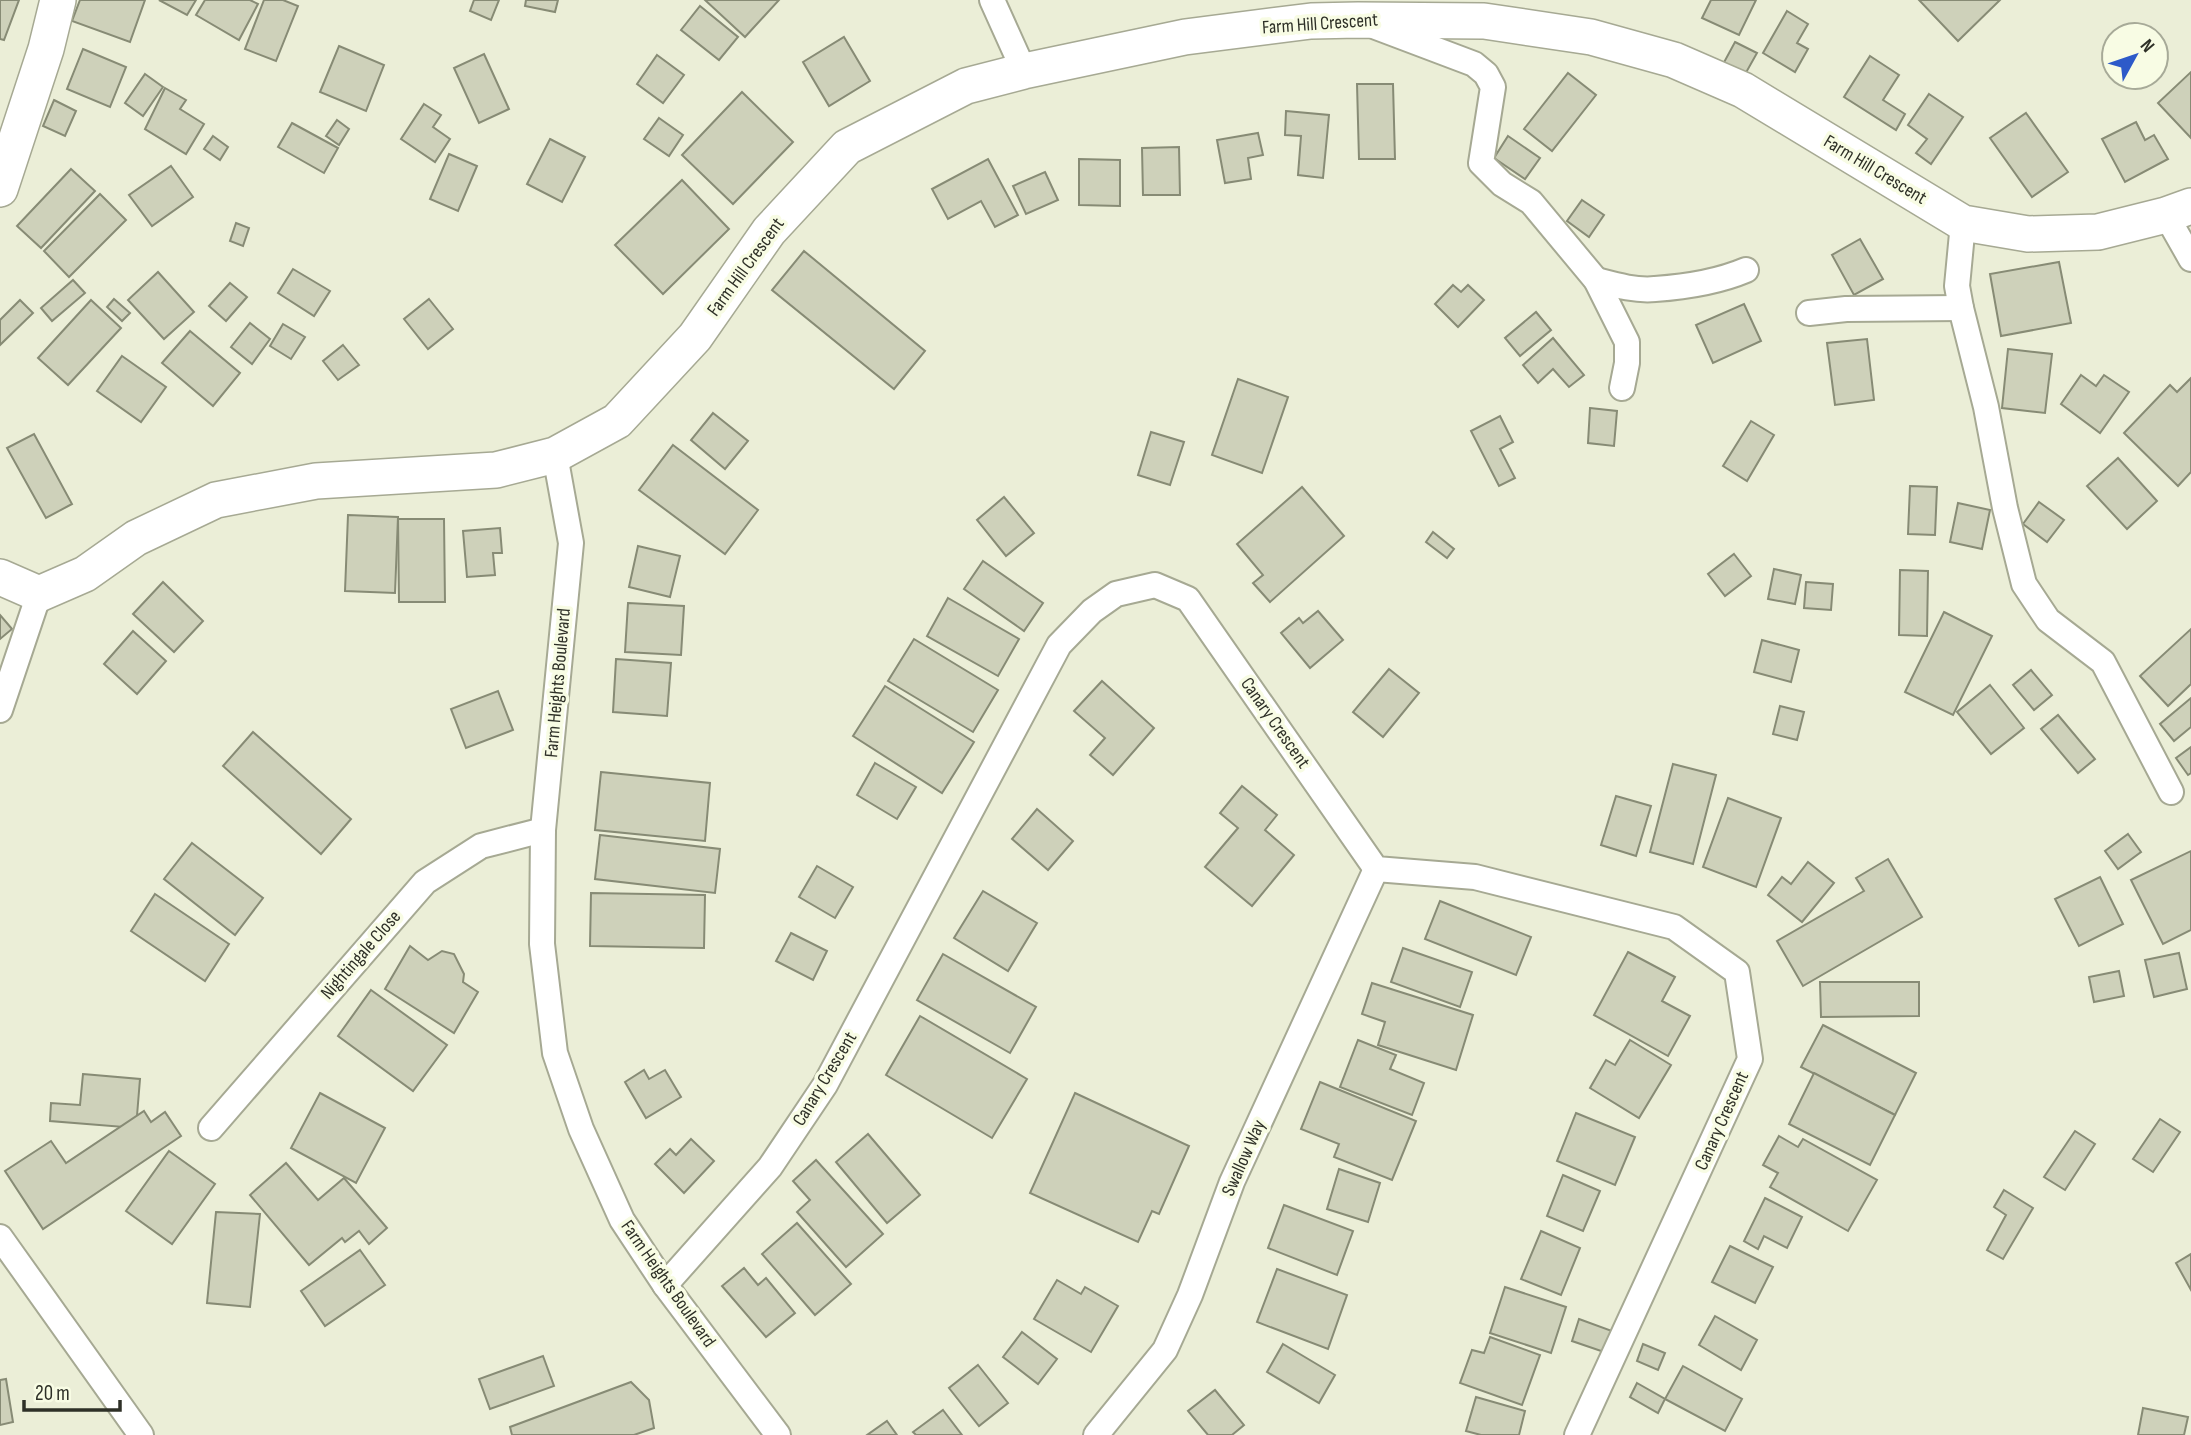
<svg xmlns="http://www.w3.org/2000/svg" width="2191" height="1435" viewBox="0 0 2191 1435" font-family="'Sofia Sans Condensed',sans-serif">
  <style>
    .building { fill: #ced1ba; stroke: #878b75; stroke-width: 2 }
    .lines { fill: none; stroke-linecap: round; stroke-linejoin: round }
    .street-casing { stroke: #a6a993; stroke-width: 28 }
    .secondary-casing { stroke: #a6a993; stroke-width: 38 }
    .street { stroke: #fff; stroke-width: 24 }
    .secondary { stroke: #fff; stroke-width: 35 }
    .labels { text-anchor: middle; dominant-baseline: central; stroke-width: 7; stroke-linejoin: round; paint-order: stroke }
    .street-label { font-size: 19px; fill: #2e3027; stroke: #f8fce4 }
  </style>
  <rect width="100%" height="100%" fill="#ebeed7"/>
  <g class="building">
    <polygon points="0,0 19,0 4,40 0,39"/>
    <polygon points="80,0 145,0 130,42 72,21"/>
    <polygon points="159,0 196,0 187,15"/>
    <polygon points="205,0 250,0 258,4 239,40 196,15"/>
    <polygon points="264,0 283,0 298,6 276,61 245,49"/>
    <polygon points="474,0 499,0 491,20 470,11"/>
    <polygon points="526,0 558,0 555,12 525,6"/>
    <polygon points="705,0 779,0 745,37"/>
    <polygon points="1711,0 1756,0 1739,35 1702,18"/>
    <polygon points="1919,0 2000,0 1958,41"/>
    <polygon points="700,6 738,37 719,60 681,30"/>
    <polygon points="1787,11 1808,24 1797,43 1808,49 1795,72 1763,53"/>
    <polygon points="844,37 870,81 829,106 803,62"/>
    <polygon points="1735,42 1757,53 1743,78 1722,66"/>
    <polygon points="339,46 384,65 366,111 320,92"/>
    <polygon points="83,49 126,67 110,107 67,89"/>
    <polygon points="484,54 509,109 479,123 454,68"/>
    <polygon points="657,55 684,75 663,103 637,84"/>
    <polygon points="1870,56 1899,75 1883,100 1905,114 1896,130 1844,97"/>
    <polygon points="2191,72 2191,138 2158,103"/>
    <polygon points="1568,73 1596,95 1552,151 1524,129"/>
    <polygon points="145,74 163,87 143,116 125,103"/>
    <polygon points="1357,84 1393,84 1395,159 1359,159"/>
    <polygon points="165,88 186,100 180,109 204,124 186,154 145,129"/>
    <polygon points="742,92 793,142 733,204 682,155"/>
    <polygon points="1929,94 1963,117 1931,164 1916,153 1927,139 1908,125"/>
    <polygon points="54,100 76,111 65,136 43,126"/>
    <polygon points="424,104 441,115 433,127 450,139 435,162 401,139"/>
    <polygon points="1286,111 1329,115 1323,178 1298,175 1301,136 1285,135"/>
    <polygon points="2026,113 2068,172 2032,197 1990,138"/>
    <polygon points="659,118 683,135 669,156 644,139"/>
    <polygon points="337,120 349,129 339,145 326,136"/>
    <polygon points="2136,122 2145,140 2154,135 2168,159 2125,182 2102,139"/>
    <polygon points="292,123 338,148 324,173 278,147"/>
    <polygon points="1258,133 1263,155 1248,158 1251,179 1225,183 1217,140"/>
    <polygon points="213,136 228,147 220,160 204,149"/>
    <polygon points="1508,136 1540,158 1525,179 1494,158"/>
    <polygon points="550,139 585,157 562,202 527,184"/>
    <polygon points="1179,147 1180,195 1143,195 1142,148"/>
    <polygon points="449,154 477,166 458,211 430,199"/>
    <polygon points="988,159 1018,215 995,227 981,201 948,219 932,189"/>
    <polygon points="1079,159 1120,160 1120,206 1079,205"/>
    <polygon points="171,166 193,197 152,226 129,195"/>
    <polygon points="71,169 95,191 41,248 17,226"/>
    <polygon points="1045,172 1058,200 1026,214 1013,186"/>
    <polygon points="682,180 729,229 663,294 615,245"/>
    <polygon points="100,194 126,220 69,277 44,251"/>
    <polygon points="1582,200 1604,215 1589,237 1567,221"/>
    <polygon points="236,223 249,228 243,246 230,241"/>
    <polygon points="1860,239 1883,279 1854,295 1832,255"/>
    <polygon points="804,251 925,351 894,389 772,290"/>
    <polygon points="2059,262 2071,323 2001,336 1990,274"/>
    <polygon points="293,269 330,291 314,316 278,293"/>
    <polygon points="158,272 194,312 164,339 128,300"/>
    <polygon points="73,280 85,293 52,321 41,308"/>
    <polygon points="230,283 247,297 226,321 209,306"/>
    <polygon points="1453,285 1461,292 1468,285 1484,300 1458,327 1435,304"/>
    <polygon points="114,299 130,313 122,321 107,307"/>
    <polygon points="429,299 453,329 428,349 404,319"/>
    <polygon points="20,300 33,313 0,345 0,320"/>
    <polygon points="91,300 121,328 68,385 38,358"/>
    <polygon points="1744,304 1761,341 1713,363 1696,325"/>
    <polygon points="1536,312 1551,330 1520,356 1505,338"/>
    <polygon points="250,323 270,339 252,364 231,347"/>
    <polygon points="283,324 305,337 291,359 270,346"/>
    <polygon points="190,331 240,373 213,406 162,363"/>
    <polygon points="1553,338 1584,375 1569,387 1553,369 1538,383 1523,365"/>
    <polygon points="1867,339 1874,400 1835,405 1827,343"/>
    <polygon points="343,345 359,365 338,380 323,361"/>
    <polygon points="2008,349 2052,354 2045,413 2002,408"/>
    <polygon points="122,356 166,387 141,422 97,391"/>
    <polygon points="2081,375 2096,386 2104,375 2129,392 2100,433 2061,404"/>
    <polygon points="2191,378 2191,472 2178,486 2124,433 2170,385 2177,392"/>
    <polygon points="1238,379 1288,397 1262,473 1212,455"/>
    <polygon points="1590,408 1617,411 1614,446 1588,443"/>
    <polygon points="713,413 748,441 725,469 691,440"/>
    <polygon points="1500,416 1513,442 1500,449 1515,478 1499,486 1471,431"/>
    <polygon points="1751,421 1774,435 1747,481 1723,466"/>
    <polygon points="1151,432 1184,442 1170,485 1138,475"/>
    <polygon points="34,434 72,504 46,518 7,448"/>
    <polygon points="673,445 758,510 725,554 639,490"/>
    <polygon points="2118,458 2157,501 2127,529 2087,486"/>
    <polygon points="1910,486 1937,487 1935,535 1908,534"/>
    <polygon points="1302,487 1344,536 1270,602 1253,583 1263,575 1237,544"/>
    <polygon points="1004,497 1034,533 1006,556 977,520"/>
    <polygon points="2039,502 2064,520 2047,542 2023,524"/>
    <polygon points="1958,503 1990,510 1982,549 1950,542"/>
    <polygon points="348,515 398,517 395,593 345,591"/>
    <polygon points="398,519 444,519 445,602 399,602"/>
    <polygon points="500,528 502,553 493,553 495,575 467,577 463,531"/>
    <polygon points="1433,532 1454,549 1447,558 1426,542"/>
    <polygon points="638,546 680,556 670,597 629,587"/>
    <polygon points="1734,554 1751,576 1725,596 1708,574"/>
    <polygon points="983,561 1043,603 1024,631 964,589"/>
    <polygon points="1774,569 1801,575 1795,604 1768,599"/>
    <polygon points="1900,570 1928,571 1927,636 1899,635"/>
    <polygon points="163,582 203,621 174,652 133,614"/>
    <polygon points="1806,582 1833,584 1831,610 1804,608"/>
    <polygon points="948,598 1019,639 998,676 927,636"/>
    <polygon points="628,603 684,606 681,655 625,652"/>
    <polygon points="1318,611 1343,640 1310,668 1281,633 1299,618 1303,623"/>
    <polygon points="1944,612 1992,636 1953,715 1905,692"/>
    <polygon points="0,615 12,629 0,639"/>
    <polygon points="2191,629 2191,684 2168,706 2140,676"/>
    <polygon points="133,631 166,661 137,694 104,664"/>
    <polygon points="914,639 998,690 973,732 888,681"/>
    <polygon points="1762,640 1799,650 1791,682 1754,672"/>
    <polygon points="616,659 671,663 667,716 613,712"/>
    <polygon points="1389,669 1419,693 1383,737 1353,712"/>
    <polygon points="2031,670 2052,695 2034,710 2013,685"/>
    <polygon points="1102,681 1154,728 1113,775 1090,755 1105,738 1074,711"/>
    <polygon points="1990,685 2024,728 1991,754 1957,712"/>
    <polygon points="885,686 974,742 942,793 853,736"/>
    <polygon points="498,691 513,730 466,748 451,709"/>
    <polygon points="2191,698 2191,727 2174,741 2160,724"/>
    <polygon points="1780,706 1804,712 1797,740 1773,734"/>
    <polygon points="2058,715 2095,759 2078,773 2041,729"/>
    <polygon points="253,732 351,819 321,854 223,766"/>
    <polygon points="2191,747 2191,773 2188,775 2176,758"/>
    <polygon points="875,763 916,787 897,819 857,795"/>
    <polygon points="1673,764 1716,775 1693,864 1650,852"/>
    <polygon points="601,772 710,783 705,841 595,830"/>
    <polygon points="1242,786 1277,815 1265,830 1294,855 1252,906 1205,867 1238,828 1220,813"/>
    <polygon points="1616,796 1651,806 1636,856 1601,845"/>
    <polygon points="1728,798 1781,818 1756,887 1703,867"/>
    <polygon points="1037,809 1073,841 1048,870 1012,839"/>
    <polygon points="2128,834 2141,852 2118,869 2105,851"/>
    <polygon points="600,835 720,849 715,893 595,879"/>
    <polygon points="192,843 263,898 235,935 164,879"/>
    <polygon points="2191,851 2191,930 2163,944 2131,880"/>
    <polygon points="1888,859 1922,917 1803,986 1777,941 1864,891 1856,878"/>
    <polygon points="1808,862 1834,883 1802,922 1768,895 1782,877 1791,884"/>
    <polygon points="817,866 853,887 835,918 799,897"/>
    <polygon points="2100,877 2123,924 2079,946 2055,899"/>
    <polygon points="983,891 1037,923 1008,971 954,938"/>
    <polygon points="591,893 705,895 704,948 590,946"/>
    <polygon points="155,894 229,944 205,981 131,931"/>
    <polygon points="1440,901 1531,937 1516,975 1425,939"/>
    <polygon points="791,933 827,951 813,980 776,961"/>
    <polygon points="410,946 428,960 442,951 454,954 464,974 463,982 478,992 454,1033 385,989"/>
    <polygon points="1403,948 1472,972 1460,1007 1391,982"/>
    <polygon points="1628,952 1675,977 1662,1001 1690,1016 1668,1056 1594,1015"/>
    <polygon points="2179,953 2187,989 2154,997 2145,960"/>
    <polygon points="943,954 1036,1007 1010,1053 917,1000"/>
    <polygon points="2119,971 2124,996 2094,1002 2089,977"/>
    <polygon points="1820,982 1919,982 1919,1016 1821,1017"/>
    <polygon points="1372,983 1473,1015 1456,1070 1378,1045 1385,1022 1362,1014"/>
    <polygon points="371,990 447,1045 413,1091 338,1036"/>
    <polygon points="920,1016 1027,1079 992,1138 886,1075"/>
    <polygon points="1823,1025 1916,1073 1895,1115 1801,1067"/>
    <polygon points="1358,1040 1396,1055 1390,1069 1424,1083 1412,1115 1340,1087"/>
    <polygon points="1630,1040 1671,1065 1639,1118 1590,1088 1606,1060 1615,1065"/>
    <polygon points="644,1070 649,1079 665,1070 681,1097 646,1118 625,1082"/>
    <polygon points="1814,1073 1895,1115 1870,1165 1789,1124"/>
    <polygon points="83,1074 140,1079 136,1128 50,1121 51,1103 80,1105"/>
    <polygon points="1320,1082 1416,1121 1392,1180 1334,1157 1339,1144 1301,1129"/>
    <polygon points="320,1093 385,1128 356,1183 291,1148"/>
    <polygon points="1075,1093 1189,1146 1159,1214 1152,1211 1138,1242 1030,1193"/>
    <polygon points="144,1111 151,1122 165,1112 181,1136 43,1229 5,1171 51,1141 66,1163"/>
    <polygon points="1576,1113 1635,1137 1615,1185 1557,1161"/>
    <polygon points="2160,1119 2180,1132 2153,1172 2133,1159"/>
    <polygon points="2075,1131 2095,1144 2065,1190 2044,1177"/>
    <polygon points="868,1134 920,1195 887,1223 836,1162"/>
    <polygon points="1779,1136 1798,1147 1803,1139 1877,1180 1848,1231 1770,1187 1778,1173 1763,1165"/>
    <polygon points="691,1139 714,1161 684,1193 655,1164 670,1149 676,1155"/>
    <polygon points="169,1151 215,1184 172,1244 126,1211"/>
    <polygon points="816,1160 883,1234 846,1267 797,1212 810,1200 793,1181"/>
    <polygon points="286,1163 318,1200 344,1178 387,1228 369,1244 359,1231 345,1242 342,1238 309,1265 250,1195"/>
    <polygon points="1339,1169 1380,1183 1368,1222 1327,1209"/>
    <polygon points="1563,1175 1600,1191 1583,1231 1547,1216"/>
    <polygon points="2004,1190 2033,1208 2003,1259 1987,1250 2006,1215 1994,1207"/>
    <polygon points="1765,1198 1802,1217 1787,1248 1764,1236 1758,1249 1744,1241"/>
    <polygon points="1284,1205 1353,1231 1337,1275 1268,1248"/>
    <polygon points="216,1212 260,1214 250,1307 207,1303"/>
    <polygon points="797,1223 851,1284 815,1315 762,1254"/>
    <polygon points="1541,1231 1580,1248 1561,1295 1521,1279"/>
    <polygon points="1730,1246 1773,1267 1755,1303 1712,1282"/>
    <polygon points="360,1250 385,1285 325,1326 301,1291"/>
    <polygon points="2191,1254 2191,1290 2176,1263"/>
    <polygon points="744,1268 758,1285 766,1278 795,1313 766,1337 722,1286"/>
    <polygon points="1277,1269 1347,1295 1328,1349 1257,1322"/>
    <polygon points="1057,1280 1081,1294 1085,1287 1118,1306 1091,1352 1034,1319"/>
    <polygon points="1505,1287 1566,1307 1551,1353 1490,1333"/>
    <polygon points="1715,1316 1757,1340 1741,1370 1699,1345"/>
    <polygon points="1579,1319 1612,1331 1604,1352 1572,1341"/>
    <polygon points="1022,1332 1057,1359 1038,1384 1003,1357"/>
    <polygon points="1490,1337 1540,1355 1522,1405 1460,1383 1472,1350 1484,1353"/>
    <polygon points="1283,1344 1335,1375 1319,1403 1267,1372"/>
    <polygon points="1643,1344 1665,1353 1658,1370 1637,1361"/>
    <polygon points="543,1356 554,1386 490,1409 479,1379"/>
    <polygon points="978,1365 1008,1403 979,1426 949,1388"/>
    <polygon points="1683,1366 1742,1399 1725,1431 1665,1399"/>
    <polygon points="6,1379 13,1422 0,1425 0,1380"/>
    <polygon points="631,1382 649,1400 654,1428 634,1435 512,1435 510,1427"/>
    <polygon points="1637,1383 1665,1399 1658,1413 1630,1397"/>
    <polygon points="1215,1390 1244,1425 1232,1435 1208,1435 1188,1411"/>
    <polygon points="1476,1397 1525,1411 1519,1435 1481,1435 1466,1431"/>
    <polygon points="2143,1408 2188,1417 2184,1435 2138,1435"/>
    <polygon points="943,1410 962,1435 916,1435 913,1432"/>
    <polygon points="887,1421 897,1435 867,1435"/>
  </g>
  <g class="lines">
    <defs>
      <g id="street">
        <polyline points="992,0 1024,71"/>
        <polyline points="1376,27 1474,64 1486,74 1493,87 1481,163 1502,184 1531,202 1596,280 1627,342 1627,363 1622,388"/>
        <polyline points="2166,215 2191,259"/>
        <polyline points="1963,223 1957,286 1961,308 1986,407 2005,508 2024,584 2048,620 2103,662 2171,792"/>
        <path d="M1596,280C1615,285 1636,291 1655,289C1684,287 1720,281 1746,270"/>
        <polyline points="1809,313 1846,309 1961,308"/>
        <polyline points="555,455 571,543 543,830 542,944 555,1053 581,1129 622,1220 665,1285 778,1435"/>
        <polyline points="0,710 39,594"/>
        <polyline points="211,1128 425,882 481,846 543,830"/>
        <polyline points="0,1237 141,1435"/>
        <polyline points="665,1285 770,1167 825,1085 1059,645 1092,611 1116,594 1155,585 1188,599 1376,869 1475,877 1674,927 1737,972 1750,1059 1577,1435"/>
        <polyline points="1096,1435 1165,1350 1190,1295 1232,1182 1376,869"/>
      </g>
      <g id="secondary">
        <polyline points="0,189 46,49 58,0"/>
        <polyline points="0,577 39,594 85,574 136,538 216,500 316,481 496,470 555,455 617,421 695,337 769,231 847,147 966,86 1024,71 1185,37 1311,21 1358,20 1484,21 1591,37 1674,60 1743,90 1963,223 2028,234 2098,232 2166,215 2191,206"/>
      </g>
    </defs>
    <use href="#street" class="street-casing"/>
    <use href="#secondary" class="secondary-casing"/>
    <use href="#street" class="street"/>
    <use href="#secondary" class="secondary"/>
  </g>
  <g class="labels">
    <g class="street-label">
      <text transform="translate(1320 24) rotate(-4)">Farm Hill Crescent</text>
      <text transform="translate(1875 170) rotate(31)">Farm Hill Crescent</text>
      <text transform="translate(746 267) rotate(-54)">Farm Hill Crescent</text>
      <text transform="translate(558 683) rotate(-85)">Farm Heights Boulevard</text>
      <text transform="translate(1275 723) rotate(55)">Canary Crescent</text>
      <text transform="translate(361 955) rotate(-49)">Nightingale Close</text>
      <text transform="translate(825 1079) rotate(-59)">Canary Crescent</text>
      <text transform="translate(1722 1121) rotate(-66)">Canary Crescent</text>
      <text transform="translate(1244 1158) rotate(-66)">Swallow Way</text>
      <text transform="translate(668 1284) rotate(55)">Farm Heights Boulevard</text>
    </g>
  </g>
  <g transform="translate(2135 56) rotate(50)"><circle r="33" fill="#f8fce4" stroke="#a7aa98" stroke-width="2"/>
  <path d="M0-5L12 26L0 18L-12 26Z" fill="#2d5ac9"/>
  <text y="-10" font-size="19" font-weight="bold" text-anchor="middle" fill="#2e3027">N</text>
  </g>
  <path d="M24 1400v10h96v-10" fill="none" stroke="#2e3027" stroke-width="3.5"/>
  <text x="35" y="1400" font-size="21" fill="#2e3027" stroke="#f8fce4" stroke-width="5" paint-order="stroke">20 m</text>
</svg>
